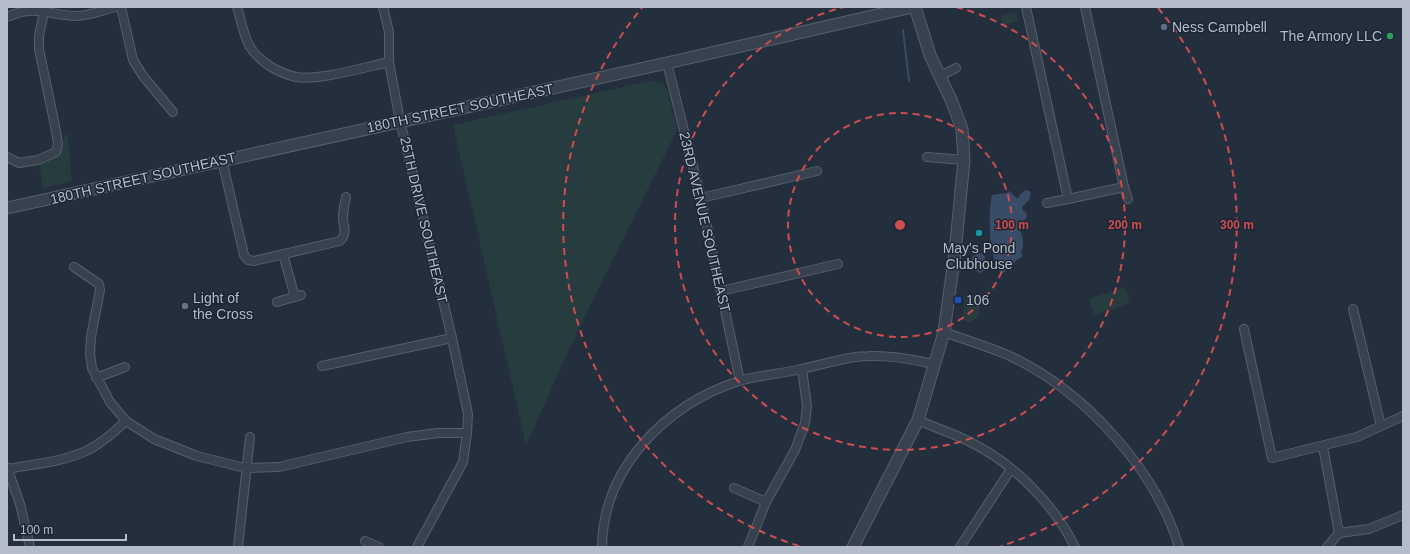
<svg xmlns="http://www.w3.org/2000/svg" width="1410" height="554" viewBox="0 0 1410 554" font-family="Arial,sans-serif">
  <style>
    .green { fill: #263c3f }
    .water { fill: #394c67 }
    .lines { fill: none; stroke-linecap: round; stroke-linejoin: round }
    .stream { stroke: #394c67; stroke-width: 2 }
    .minor-casing { stroke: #565f6c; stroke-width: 10 }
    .tertiary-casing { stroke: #565f6c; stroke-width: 13 }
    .minor { stroke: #38414e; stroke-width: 8 }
    .tertiary { stroke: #38414e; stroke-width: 11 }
    .ring { fill: none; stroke: #ce4d50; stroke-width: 2; stroke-dasharray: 7 5 }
    .service-dot { fill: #5c6f8a; stroke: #1d2633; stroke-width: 1.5 }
    .leisure-dot { fill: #2e9e5b; stroke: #1d2633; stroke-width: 1.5 }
    .culture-dot { fill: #0f9aa8; stroke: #1d2633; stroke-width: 1.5 }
    .transit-dot { fill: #1a4fb4; stroke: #1d2633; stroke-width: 1.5 }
    .worship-dot { fill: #6b7280; stroke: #1d2633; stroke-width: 1.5 }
    .labels { text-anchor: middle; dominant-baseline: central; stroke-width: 3; stroke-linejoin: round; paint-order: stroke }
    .poi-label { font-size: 14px; fill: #b4bcc9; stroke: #1d2633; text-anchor: start }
    .street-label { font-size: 14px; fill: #b4bcc9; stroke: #1d2633 }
    .centre { fill: #ce4d50; stroke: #1d2633; stroke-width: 2 }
    .ring-label { font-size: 12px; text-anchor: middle; font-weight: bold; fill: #ce4d50; stroke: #1d2633; stroke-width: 3; stroke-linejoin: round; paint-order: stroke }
  </style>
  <rect width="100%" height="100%" fill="#242f3e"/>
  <g class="green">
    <polygon points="1016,12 1018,21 1003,25 1001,16"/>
    <polygon points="650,81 663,83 667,89 677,130 578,330 526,445 453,125"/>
    <path d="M64,135H68L72,181L43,188L39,163C59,157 62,157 64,135Z"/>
    <polygon points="1125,287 1131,303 1094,315 1089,299"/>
    <polygon points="965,294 978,295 980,304 979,316 970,322 963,321"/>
  </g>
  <g class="water">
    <path d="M1025,190L1030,191C1032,199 1027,202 1022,207L1023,211L1026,212L1027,217L1018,227C1023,234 1025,245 1021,252L1023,256C1018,259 1006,267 1005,272L1001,273C988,258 988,213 992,195L1006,193L1009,191L1018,199L1020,195Z"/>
    <polygon points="980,253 985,256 984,263 986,265 985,270 980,273 974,270 970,262 973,256"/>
  </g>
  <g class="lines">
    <polyline class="stream" points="903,30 909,81"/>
    <defs>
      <g id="minor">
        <polyline points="121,7 133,60 143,76 173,112"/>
        <path d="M237,7C241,19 243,34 249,45C258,61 278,73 296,77C319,81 365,67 389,62"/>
        <polyline points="383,7 389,32 389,62 400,121 452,338 468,414 467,433 463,462 417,547"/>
        <polyline points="1026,7 1068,199 1124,187 1085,7"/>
        <path d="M7,17C36,4 48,15 76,16C89,16 103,10 116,7"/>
        <polyline points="667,63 701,198 740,381"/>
        <polyline points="940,76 956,68"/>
        <polyline points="7,157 19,163 38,160 56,152 58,144 56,131 39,49 39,36 45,7"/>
        <polyline points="927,157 964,160"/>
        <path d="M222,160L244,255L248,260L254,261L340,241C348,232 343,227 343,217C343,210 345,203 346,197"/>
        <polyline points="1124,187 1128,199"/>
        <polyline points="701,198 817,171"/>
        <polyline points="1047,203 1068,199"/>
        <polyline points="283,254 295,297"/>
        <polyline points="74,267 99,284 100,290 91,337 90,353 92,368 110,402 126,421 154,439 197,456 245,468 279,467 407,437 438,433 467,433"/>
        <polyline points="721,291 838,264"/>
        <polyline points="277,302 301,295"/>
        <polyline points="1353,309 1381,426"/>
        <polyline points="1244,329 1272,458 1357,437 1403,416"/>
        <path d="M944,332C966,340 989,347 1010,356C1084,391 1155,468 1179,547"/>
        <polyline points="322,366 452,338"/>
        <polyline points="96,378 125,367"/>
        <path d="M918,420C933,427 949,432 964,439C1010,460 1052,501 1075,547"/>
        <polyline points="1323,447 1339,533"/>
        <polyline points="7,467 20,504 30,547"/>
        <path d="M8,469C33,464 62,462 86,451C101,444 114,432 126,421"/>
        <polyline points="734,488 766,502"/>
        <polyline points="1339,533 1369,529 1403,515"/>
        <polyline points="365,541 379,547"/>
        <polyline points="238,547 250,437"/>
        <path d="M602,547C603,468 666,404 739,381C759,375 781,374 801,369C823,365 846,356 869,356C892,355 913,360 935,364"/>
        <polyline points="748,547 766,502 795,450 805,423 807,406 802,369"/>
        <polyline points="960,547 1011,469"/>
        <polyline points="1327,547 1339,533"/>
      </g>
      <g id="tertiary">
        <polyline points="7,208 667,63 912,7"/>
        <polyline points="853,547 918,420 944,332 955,253 964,160 962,129 952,102 930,55 915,7"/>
      </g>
    </defs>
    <use href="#minor" class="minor-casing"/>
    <use href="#tertiary" class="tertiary-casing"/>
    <use href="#minor" class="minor"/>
    <use href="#tertiary" class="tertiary"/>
  </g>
  <g class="ring">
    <circle cx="900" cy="225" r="112"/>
    <path d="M956 7A225 225 0 1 1 844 7"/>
    <path d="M799 546A337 337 0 0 1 642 8M1158 8A337 337 0 0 1 1001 546"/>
  </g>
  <circle class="service-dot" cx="1164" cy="27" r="4"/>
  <circle class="leisure-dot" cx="1390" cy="36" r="4"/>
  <circle class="culture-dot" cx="979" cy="233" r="4"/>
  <rect class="transit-dot" x="954" y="296" width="8" height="8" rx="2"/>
  <circle class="worship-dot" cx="185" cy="306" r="4"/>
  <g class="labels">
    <g class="poi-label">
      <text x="1172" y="27">Ness Campbell</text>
      <text x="1382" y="36" text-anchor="end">The Armory LLC</text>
      <text x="979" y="248" text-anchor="middle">May's Pond<tspan x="979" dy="16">Clubhouse</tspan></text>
      <text x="193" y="298">Light of<tspan x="193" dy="16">the Cross</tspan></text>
      <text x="966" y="300">106</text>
    </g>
    <g class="street-label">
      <text transform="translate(460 108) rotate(-12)">180TH STREET SOUTHEAST</text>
      <text transform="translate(143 178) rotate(-13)">180TH STREET SOUTHEAST</text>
      <text transform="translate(424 220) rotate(77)">25TH DRIVE SOUTHEAST</text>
      <text transform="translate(705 222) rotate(77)">23RD AVENUE SOUTHEAST</text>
    </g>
  </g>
  <circle cx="900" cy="225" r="6" class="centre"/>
  <g class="ring-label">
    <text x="1012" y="229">100 m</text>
    <text x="1125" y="229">200 m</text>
    <text x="1237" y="229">300 m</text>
  </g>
  <rect width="1410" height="554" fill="none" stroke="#b4bcc9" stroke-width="16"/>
  <path d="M14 534v6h112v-6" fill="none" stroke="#b4bcc9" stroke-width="2"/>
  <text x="20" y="534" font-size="12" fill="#b4bcc9" stroke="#1d2633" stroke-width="3" paint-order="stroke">100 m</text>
</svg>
